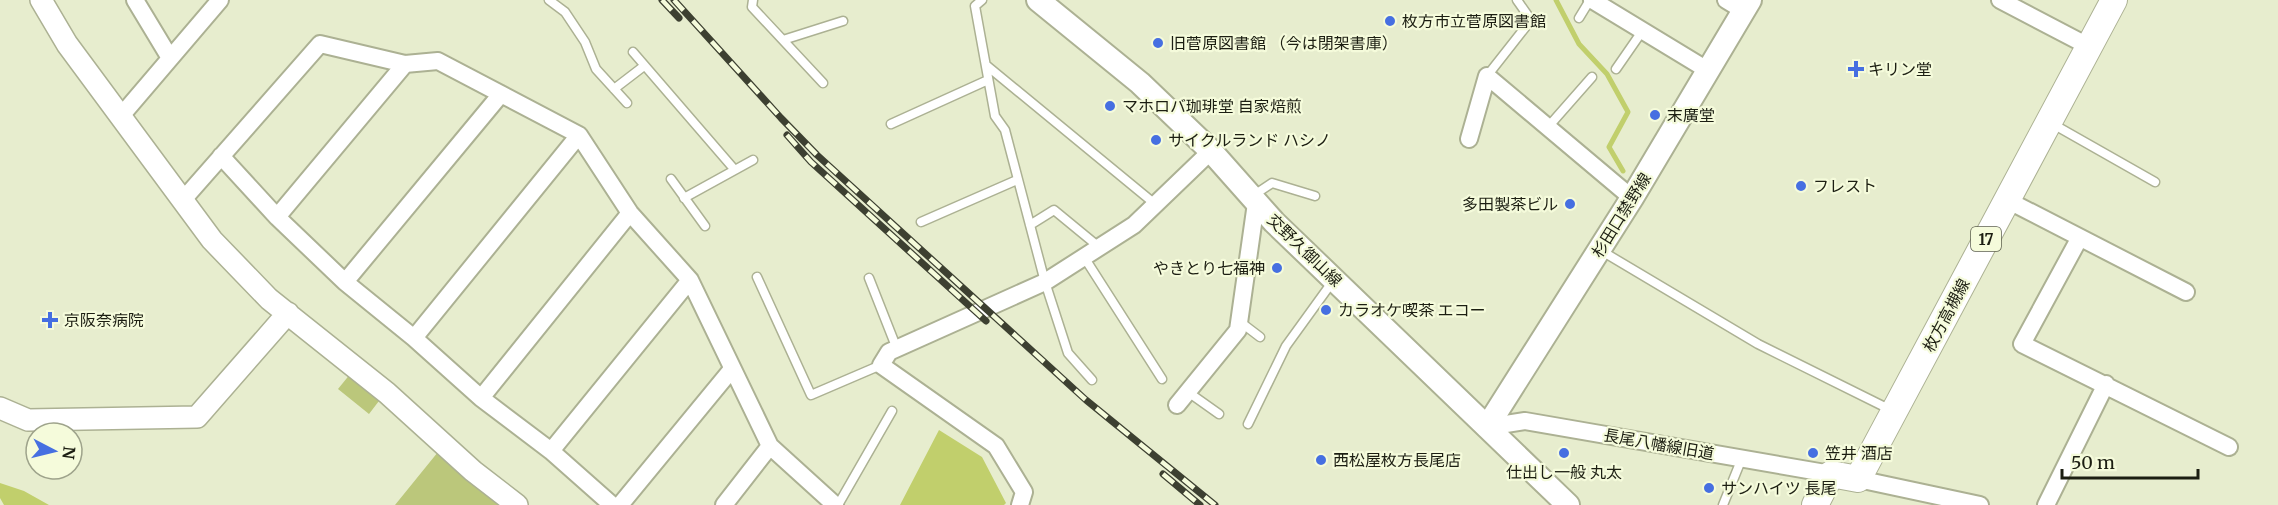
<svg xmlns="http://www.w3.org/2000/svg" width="2278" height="505" font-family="Merriweather,'Noto Sans JP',serif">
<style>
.green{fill:#bbc77b}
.water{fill:#c1cf6c}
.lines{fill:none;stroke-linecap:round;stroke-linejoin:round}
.stream{stroke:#c1cf6c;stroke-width:5}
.service-casing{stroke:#acb193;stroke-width:11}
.minor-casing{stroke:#acb193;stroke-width:20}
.tertiary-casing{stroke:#acb193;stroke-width:24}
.secondary-casing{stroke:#acb193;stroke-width:26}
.primary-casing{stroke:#acb193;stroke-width:28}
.service{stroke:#fff;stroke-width:8}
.minor{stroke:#fff;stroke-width:16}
.tertiary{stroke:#fff;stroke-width:21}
.secondary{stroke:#fff;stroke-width:22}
.primary{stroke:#fff;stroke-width:26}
.rail-casing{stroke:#3d4031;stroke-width:7}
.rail{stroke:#f5fbdb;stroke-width:4.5;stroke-dasharray:14;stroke-linecap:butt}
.poi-dot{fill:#466fe1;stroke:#f5fbdb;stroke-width:2}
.labels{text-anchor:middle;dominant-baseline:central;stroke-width:4.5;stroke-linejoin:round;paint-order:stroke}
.shield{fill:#f5fbdb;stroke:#5d604e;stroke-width:1.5}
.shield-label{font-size:15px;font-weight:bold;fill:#1c1e12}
.poi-label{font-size:16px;fill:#1c1e12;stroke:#f5fbdb;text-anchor:start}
.street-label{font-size:16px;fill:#1c1e12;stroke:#f5fbdb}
</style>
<rect width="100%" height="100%" fill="#e7edce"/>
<path class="green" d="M351,373L382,397L369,414L338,389Z
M438,452L505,505H395Z"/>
<path class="water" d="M939,430L982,457L1006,503L1004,505H900Z
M0,483L24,491L49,505H4L0,498Z"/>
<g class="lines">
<path class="stream" d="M1556,0L1579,44L1607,74L1628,112L1609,147L1623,171"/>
<defs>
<path id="service" d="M549,0L565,12L585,42L596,69L627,103
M753,0L752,7L823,83
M982,0L975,6L995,116L1005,130L1045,282L1068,353L1092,380
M1579,18L1590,0
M783,40L843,21
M633,52L734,169
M986,65L1155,204
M1616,69L1643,30
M1487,76L1531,20L1517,0
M614,89L644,66
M2051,123L2155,182
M891,124L988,80
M1548,127L1592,77
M671,179L705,226
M1254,195L1272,183L1315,196
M684,198L753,160
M921,222L1017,180
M1030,225L1054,210L1099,247
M1600,250L1758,344L1891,410
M1084,257L1162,379
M757,277L811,395L881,365
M869,278L897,349
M1239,321L1260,337
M1188,392L1219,414
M1248,424L1286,346L1333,281
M838,505L892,411
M1723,505L1742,458"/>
<path id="minor" d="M135,0L170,58
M1592,0L1709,71
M1726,0L1744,11
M2000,0L2088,46
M121,116L220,0
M1469,139L1487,76L1632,198
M221,156L277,217L345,282L414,338L481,398L551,451L612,505
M2007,200L2186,292
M182,201L320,44L405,64L438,61L579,135L630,213L690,280L770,446L835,505
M277,217L405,64
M2079,239L2022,344L2229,447
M345,282L501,94
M414,338L579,135
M481,398L630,213
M1177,405L1238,330L1256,203
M1487,427L1525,421L1831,474
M551,451L690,280
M1858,479L1980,505
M620,505L732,369
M724,505L770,446
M1020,505L1024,492L996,446L881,365L889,352L1045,282L1134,225L1211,151
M2046,505L2106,384"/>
<path id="tertiary" d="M41,0L67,44L212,240L269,299L387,393L473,471L517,505
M0,408L28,420L197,417L288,313"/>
<path id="secondary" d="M1038,0L1140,83L1211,151L1274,222L1568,505
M1487,427L1632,198L1750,0"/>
<path id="primary" d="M1815,505L1831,474L1858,479L2114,0"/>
</defs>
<use href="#service" class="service-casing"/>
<use href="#minor" class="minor-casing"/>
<use href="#tertiary" class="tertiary-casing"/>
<use href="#secondary" class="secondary-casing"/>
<use href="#primary" class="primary-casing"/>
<use href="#service" class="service"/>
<use href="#minor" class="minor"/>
<use href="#tertiary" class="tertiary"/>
<use href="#secondary" class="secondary"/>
<use href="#primary" class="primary"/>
<defs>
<path id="rail" d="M662,0L679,18
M674,0L781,118L817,155L1086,400L1215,505
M787,135L811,162L986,321
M1163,474L1200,505"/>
</defs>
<use href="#rail" class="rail-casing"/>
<use href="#rail" class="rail"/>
</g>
<g class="poi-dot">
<circle cx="1390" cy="21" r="6"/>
<circle cx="1158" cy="43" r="6"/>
<path d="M1853 60h6v6h6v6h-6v6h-6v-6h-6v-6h6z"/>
<circle cx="1110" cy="106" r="6"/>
<circle cx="1655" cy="115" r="6"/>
<circle cx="1156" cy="140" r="6"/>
<circle cx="1801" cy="186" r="6"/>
<circle cx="1570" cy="204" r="6"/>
<circle cx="1277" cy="268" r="6"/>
<circle cx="1326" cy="310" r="6"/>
<path d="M47 311h6v6h6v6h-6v6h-6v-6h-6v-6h6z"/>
<circle cx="1564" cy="453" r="6"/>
<circle cx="1813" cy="453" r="6"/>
<circle cx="1321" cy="460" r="6"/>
<circle cx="1709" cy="488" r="6"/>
</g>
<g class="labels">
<rect class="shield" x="1971" y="227" width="30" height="24" rx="4.5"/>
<g class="shield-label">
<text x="1986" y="239">17</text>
</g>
<g class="poi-label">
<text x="1402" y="21">枚方市立菅原図書館</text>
<text x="1170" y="43">旧菅原図書館 （今は閉架書庫）</text>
<text x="1868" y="69">キリン堂</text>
<text x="1122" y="106">マホロバ珈琲堂 自家焙煎</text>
<text x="1667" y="115">末廣堂</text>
<text x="1168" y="140">サイクルランド ハシノ</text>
<text x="1813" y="186">フレスト</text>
<text x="1558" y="204" text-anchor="end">多田製茶ビル</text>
<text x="1265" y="268" text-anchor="end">やきとり七福神</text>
<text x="1338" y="310">カラオケ喫茶 エコー</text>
<text x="64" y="320">京阪奈病院</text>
<text x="1825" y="453">笠井 酒店</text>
<text x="1333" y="460">西松屋枚方長尾店</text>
<text x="1564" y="472" text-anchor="middle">仕出し一般 丸太</text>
<text x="1721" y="488">サンハイツ 長尾</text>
</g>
<g class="street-label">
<text transform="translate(1621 215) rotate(-58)">杉田口禁野線</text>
<text transform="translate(1305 250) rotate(44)">交野久御山線</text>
<text transform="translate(1946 315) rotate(-62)">枚方高槻線</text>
<text transform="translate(1659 444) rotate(10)">長尾八幡線旧道</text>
</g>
</g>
<g transform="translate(54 451) rotate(97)"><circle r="28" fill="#f5fbdb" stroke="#9ea38b" stroke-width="1.5"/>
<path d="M0-4.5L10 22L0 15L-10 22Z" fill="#466fe1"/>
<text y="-9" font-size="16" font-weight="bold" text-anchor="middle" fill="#1c1e12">N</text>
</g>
<path d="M2062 469v9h136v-9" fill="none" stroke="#1c1e12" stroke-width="3"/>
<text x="2071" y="469" font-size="18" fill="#1c1e12" stroke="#f5fbdb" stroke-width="4.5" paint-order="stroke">50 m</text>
</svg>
